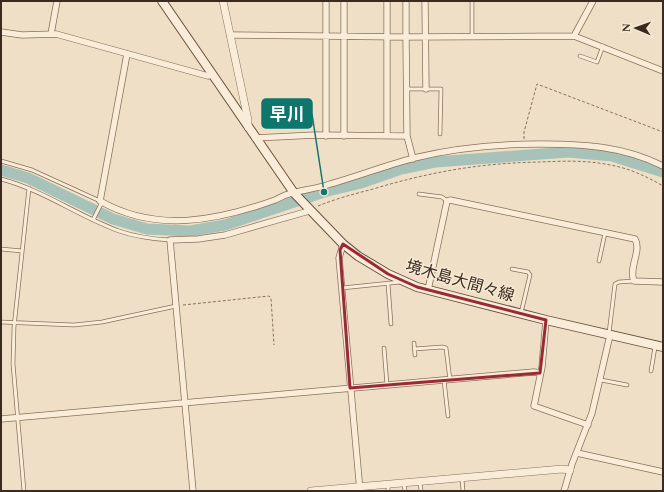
<svg xmlns="http://www.w3.org/2000/svg" width="664" height="492" font-family="Spectral,'Noto Sans JP',serif">
<style>
.lines{fill:none;stroke-linecap:round;stroke-linejoin:round}
.river{stroke:#a7c2b8;stroke-width:11}
.service-casing{stroke:#8a715b;stroke-width:4.5}
.minor-casing{stroke:#8a715b;stroke-width:7}
.tertiary-casing{stroke:#8a715b;stroke-width:8}
.secondary-casing{stroke:#6c523e;stroke-width:10}
.path{stroke:#8a715b;stroke-width:1;stroke-dasharray:3 2;stroke-linecap:butt}
.service{stroke:#f9edd9;stroke-width:3}
.minor{stroke:#f9edd9;stroke-width:5.5}
.tertiary{stroke:#f9edd9;stroke-width:7}
.secondary{stroke:#f9edd9;stroke-width:8}
.marked{fill:none;stroke:#992b34;stroke-width:3;stroke-linejoin:round}
.labels{text-anchor:middle;dominant-baseline:central;stroke-width:3;stroke-linejoin:round;paint-order:stroke}
.street-label{font-size:16px;fill:#3a2a1f;stroke:#f6ead5}
.leader{fill:none;stroke:#0f766e;stroke-width:1.5}
.callout-dot{fill:#0f766e;stroke:#f6ead5;stroke-width:1.5}
.callout{fill:#0f766e;stroke:#0f766e;stroke-width:1.5}
.callout-label{font-size:17px;text-anchor:middle;font-weight:bold;fill:#fff}
</style>
<rect width="100%" height="100%" fill="#efdfc6"/>
<g class="lines">
<path class="river" d="M1,170L28,178L113,219L147,229L190,231L225,225L324,192L361,183L401,169L435,162L568,152L612,156L663,172"/>
<defs>
<path id="service" d="M472,1V37
M580,56L597,62L603,46
M407,89H441L440,134
M1,161L32,170L100,201
M1,179C43,190 78,216 119,231C136,237 153,239 170,240
M419,194L442,197L447,201
M93,220L102,202
M1,249L22,251
M599,261L605,233
M512,269L528,272L530,275L521,313
M388,284L391,324
M342,288L400,282
M1,322L74,325L102,322L176,306
M609,333L615,284L619,282L634,281
M414,343L415,355
M384,348L387,385
M414,349L442,347L446,348L450,380
M651,371L655,347
M444,380L448,416
M601,380L627,385
M462,479L463,491
M420,482L421,491
M404,483L405,491
M388,484V491
M24,491L13,364L14,327L29,188"/>
<path id="minor" d="M326,1V136
M344,1V136
M387,1V136
M406,1V37L574,36L663,71
M425,1L426,89
M1,32L22,35L56,34L208,76L213,75
M51,34L57,1
M230,35L406,37L407,136
M574,36L593,1
M127,54L100,201C156,233 217,221 275,200C280,198 284,195 289,194C301,190 315,189 327,185C356,177 384,166 414,158C455,148 497,144 540,144C583,144 623,146 663,166
M255,138L315,135L407,136L413,159
M343,244L339,258L360,491
M428,290L447,201L450,200L635,239C642,251 628,268 634,281L663,282
M546,320L542,367L534,406L588,425
M1,419L534,372L540,373
M577,453L663,472
M193,491L170,240L198,239L225,235L309,211
M564,491L572,464L592,413L610,335"/>
<path id="tertiary" d="M223,1L248,120V127
M311,491L562,469L570,470"/>
<path id="secondary" d="M162,1L294,193L343,244L358,256L388,274L417,287L546,320L663,347"/>
</defs>
<use href="#service" class="service-casing"/>
<use href="#minor" class="minor-casing"/>
<use href="#tertiary" class="tertiary-casing"/>
<use href="#secondary" class="secondary-casing"/>
<path class="path" d="M524,139V132L537,84L663,132
M318,206C335,199 354,194 373,189C430,172 480,163 540,162C563,161 587,160 610,165C628,168 646,176 663,186
M183,305L269,296L271,298L274,345"/>
<use href="#service" class="service"/>
<use href="#minor" class="minor"/>
<use href="#tertiary" class="tertiary"/>
<use href="#secondary" class="secondary"/>
</g>
<path class="marked" d="M343,244L388,274L417,287L546,320L540,373L350,388L340,250Z"/>
<g class="labels">
<g class="street-label">
<text transform="translate(460 281) rotate(16)">境木島大間々線</text>
</g>
</g>
<path class="leader" d="M324 192L312 114"/>
<circle class="callout-dot" cx="324" cy="192" r="4"/>
<rect class="callout" x="262" y="99" width="50" height="29" rx="4"/>
<g class="callout-label">
<text x="287" y="120">早川</text>
</g>
<rect width="664" height="492" fill="none" stroke="#3a2a1f" stroke-width="4"/>
<g transform="translate(636 28) rotate(272)" stroke="#f6ead5" stroke-width="3" paint-order="stroke">
<path d="M0-3L7 15L0 10L-7 15Z" fill="#3a2a1f"/>
<text y="-6" font-size="11" font-weight="bold" text-anchor="middle" fill="#3a2a1f">N</text>
</g>
</svg>
